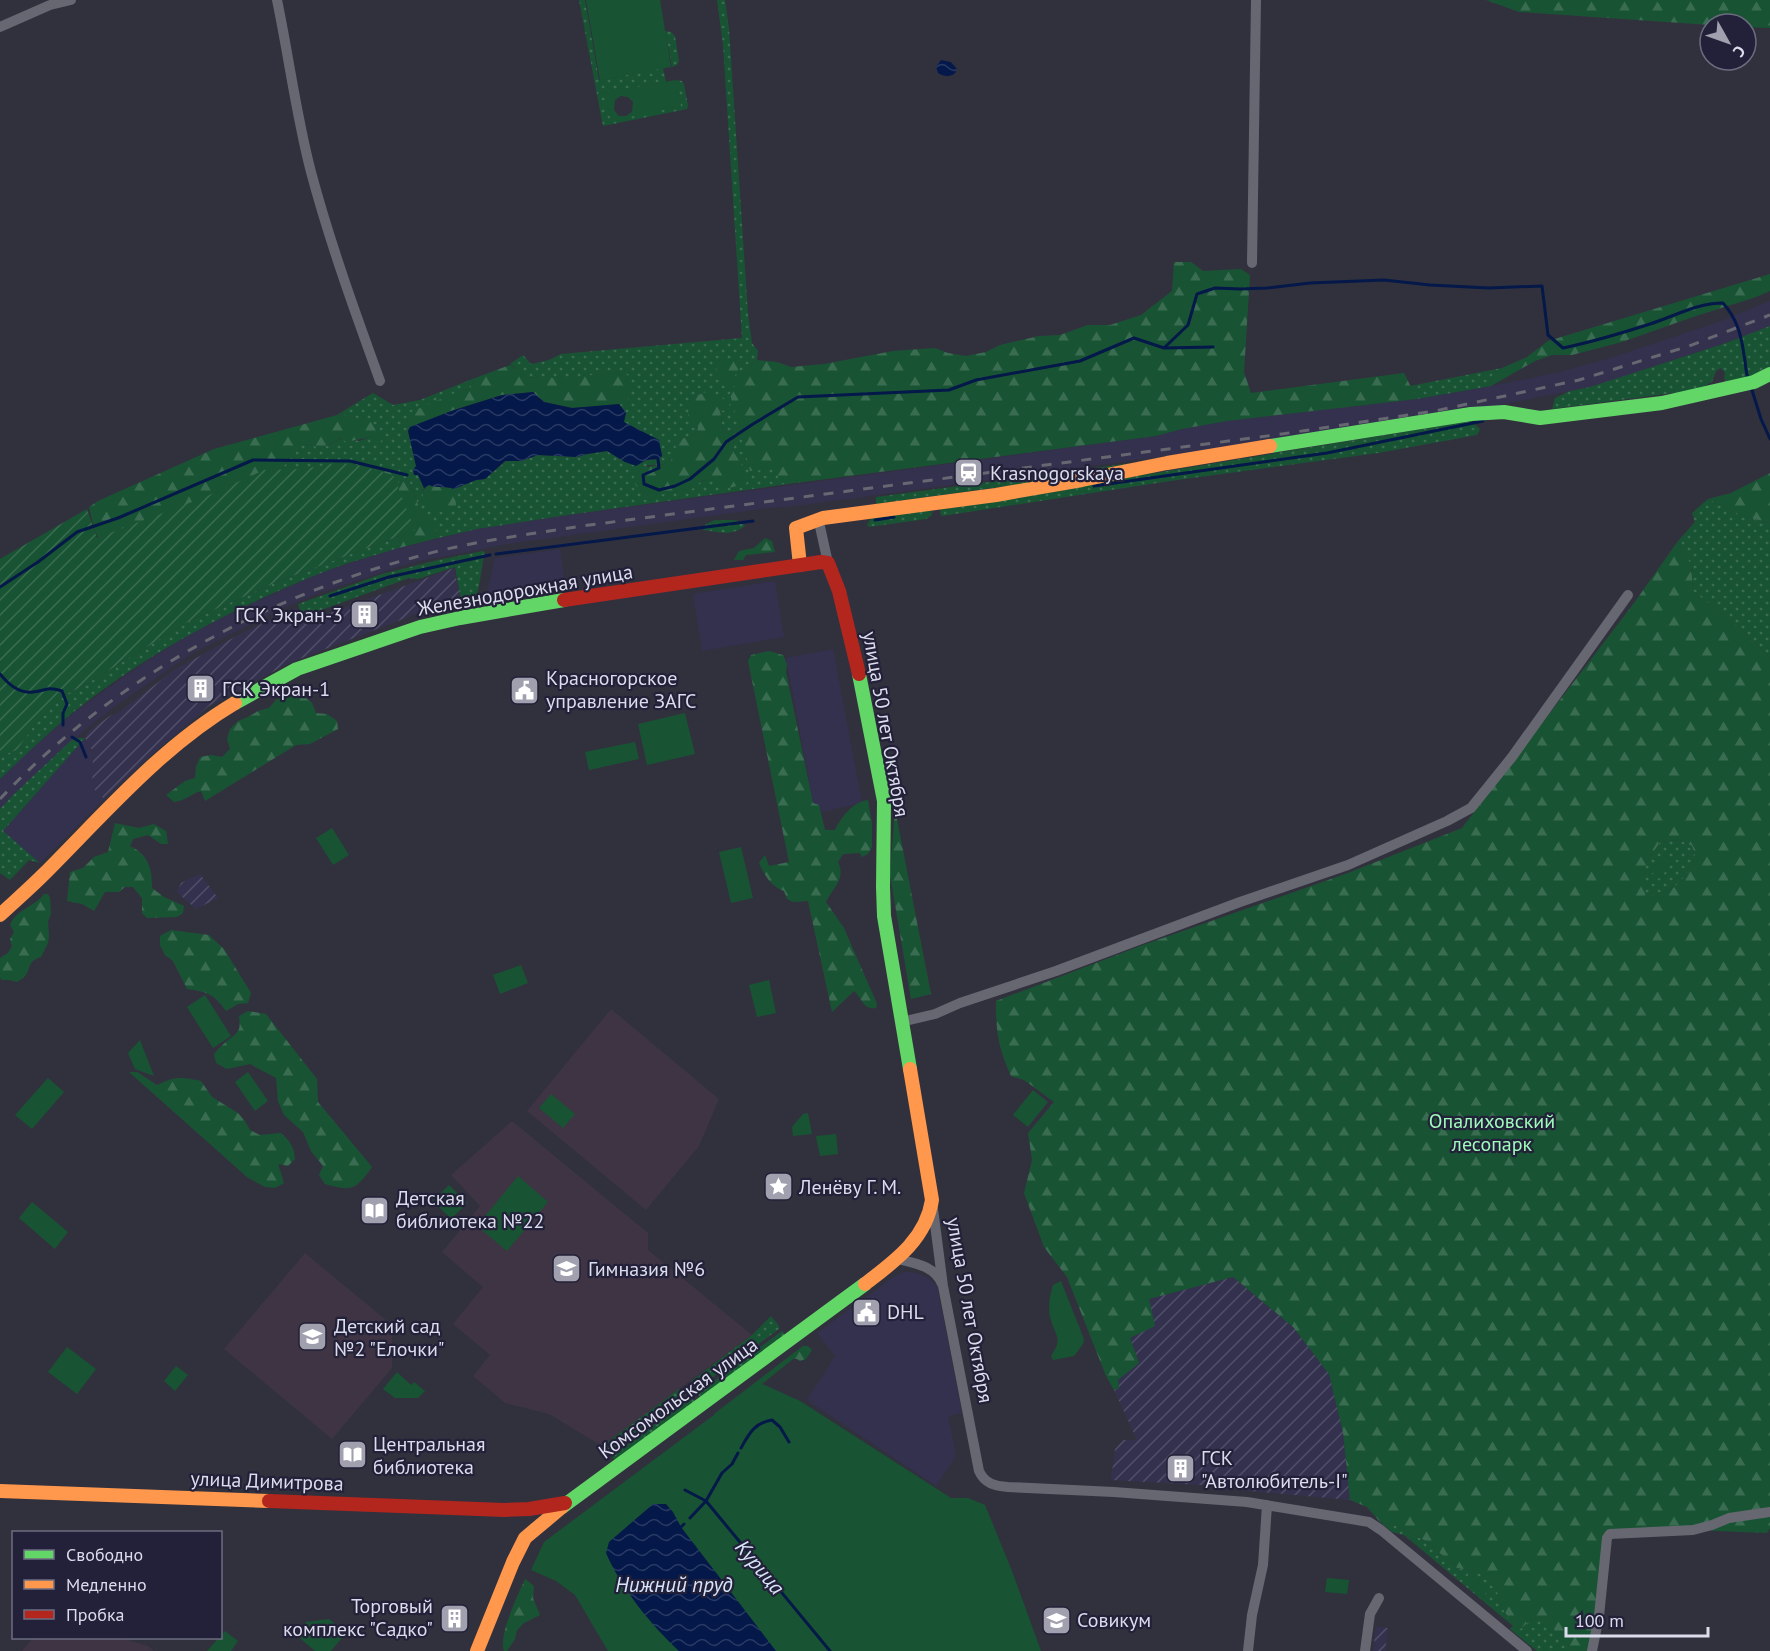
<svg xmlns="http://www.w3.org/2000/svg" width="1770" height="1651" font-family="'PT Sans',sans-serif">
<style>
.built{fill:#33314e}
.industrial{fill:url(#industrial-furrows)}
.education{fill:#3e3444}
.grass{fill:url(#grass-dots);fill-rule:evenodd}
.forest{fill:url(#forest-firs);fill-rule:evenodd}
.park{fill:#185433;fill-rule:evenodd}
.garden{fill:url(#garden-furrows)}
.water{fill:url(#water-waves)}
.lines{fill:none;stroke-linecap:round;stroke-linejoin:round}
.stream{stroke:#041849;stroke-width:3}
.street{stroke:#676772;stroke-width:10}
.fast{stroke:#63d668;stroke-width:14}
.slow{stroke:#ff974d;stroke-width:14}
.jam{stroke:#b3261e;stroke-width:14}
.rail{stroke:#676771;stroke-width:3;stroke-dasharray:10 10;stroke-linecap:butt}
.labels{text-anchor:middle;dominant-baseline:central;stroke-width:4.5;stroke-linejoin:round;paint-order:stroke}
.poi-label{font-size:20px;fill:#dbdcec;stroke:#222139;text-anchor:start}
.street-label{font-size:20px;fill:#dbdcec;stroke:#222139}
.park-label{font-size:20px;fill:#9efcba;stroke:#222139}
.water-label{font-size:21px;font-style:italic;fill:#d7e4f9;stroke:#222139}
</style>
<defs>
<pattern id="industrial-furrows" width="10" height="10" patternUnits="userSpaceOnUse" patternTransform="scale(1.5)"><rect width="10" height="10" fill="#33314e"/><path d="M-1 1l2-2M0 10L10 0M9 11l2-2" fill="none" stroke="#504e68"/></pattern>
<pattern id="grass-dots" width="8" height="8" patternUnits="userSpaceOnUse" patternTransform="scale(1.5)"><rect width="8" height="8" fill="#185433"/><path d="M2 2h.1M6 6h.1" fill="none" stroke="#396c51" stroke-width="1.8" stroke-linecap="round"/></pattern>
<pattern id="forest-firs" width="22" height="20" patternUnits="userSpaceOnUse" patternTransform="scale(1.5)"><rect width="22" height="20" fill="#185433"/><path d="M5 1l3.5 6h-7zM16 11l3.5 6h-7z" fill="#396c51"/></pattern>
<pattern id="garden-furrows" width="10" height="10" patternUnits="userSpaceOnUse" patternTransform="scale(1.5)"><rect width="10" height="10" fill="#185433"/><path d="M-1 1l2-2M0 10L10 0M9 11l2-2" fill="none" stroke="#396c51"/></pattern>
<pattern id="water-waves" width="16" height="10" patternUnits="userSpaceOnUse" patternTransform="scale(1.5)"><rect width="16" height="10" fill="#041849"/><path d="M0 5q4-4 8 0t8 0" fill="none" stroke="#283963"/></pattern>
</defs>
<rect width="100%" height="100%" fill="#31313e"/>
<path class="built" d="M1770,301V326L1714,347L1590,387L1570,391L1463,412L1158,457L795,506L768,508L508,544L414,562L319,593L283,608L191,654L118,704L86,729L14,794L0,809V779L32,748L73,713L142,664L197,630L253,603L322,572L395,549L477,529L561,516L1156,436L1182,429L1227,421L1417,399L1491,386L1556,373L1617,356L1716,323Z
M560,549L566,589L491,601H485L495,558Z
M775,581L784,637L702,651L693,594Z
M833,649L862,803L815,813L786,658Z
M85,738L93,752L92,787L104,799L40,863L3,831Z
M904,1272H911L920,1274L930,1279L937,1286L962,1413L948,1416L956,1456L936,1486L807,1400L835,1356L817,1333L895,1276Z"/>
<path class="industrial" d="M454,568L460,597L289,663L209,706L152,754L104,799L92,787L93,752L85,738L89,731L111,715L117,714L174,670L244,632L296,608L302,623Z
M200,874L218,898L196,909L177,892L181,883Z
M1233,1277L1293,1327L1330,1374L1343,1432L1350,1500L1239,1490V1487L1111,1480L1115,1449L1123,1440H1137L1114,1390L1119,1388L1118,1380L1130,1338L1149,1299Z
M1376,1627L1388,1628L1385,1651H1373Z"/>
<path class="education" d="M611,1009L719,1099L699,1146L646,1210L527,1111Z
M512,1121L648,1233V1250L752,1335L602,1446L549,1414L505,1403L473,1376L490,1355L453,1324L483,1287L442,1252L480,1206L451,1175Z
M305,1253L392,1325V1368L332,1439L224,1349Z
M33,1638H121L148,1646L154,1651H22Z"/>
<path class="grass" d="M579,0H585L599,80L663,68L666,82L605,93L611,120L680,106L675,80L682,81L684,84L688,106L687,109L603,126Z
M717,0H725L729,29L748,314L752,343L758,351L757,360L740,377L778,468L780,482L788,484L561,516L477,529L434,539L437,533C433,525 427,521 422,514C416,503 415,490 407,478L398,483L383,476H275L303,444L314,445L319,450L342,438L359,441L370,437L364,419L337,415L373,393L393,405L420,400L475,378L470,389L457,392L407,420L410,427L408,431L418,475L424,488L422,492L428,505L453,496L454,489L476,480L485,479L506,461H521L538,455L577,457L587,454L607,451L625,462L658,459L662,456L658,440L623,422L626,413L619,404H626L619,371L574,378L554,379L525,377L519,370L510,364L523,355L531,364L549,360L561,354L742,338L723,45ZM729,401L720,411L723,430L733,432L734,453L709,479L649,497L643,490L647,465C665,465 676,465 676,444L681,439L697,434L698,426Z
M665,31L671,32L675,36L679,61L677,65L672,67Z
M1770,326V371L1727,383L1724,378L1725,373L1721,368L1716,371L1712,382L1706,385L1703,389L1552,409L1555,398L1570,391L1590,387L1723,344Z
M1502,368L1492,376L1491,386L1417,399L1410,386Z
M1471,421L1480,429L1477,435L1378,453L1170,481L942,516L940,513L941,508Z
M1132,463L1087,473L1084,470L1049,475L1029,483L876,504V497Z
M1708,499L1743,516L1770,523V658L1743,631L1693,591L1691,565L1678,541L1695,522L1692,513Z
M931,510L932,515L926,519L869,527L867,525L873,515Z
M715,520C726,521 738,517 745,526C729,537 721,532 703,530L706,524Z
M407,533L399,540L395,549C370,557 345,563 321,573C233,608 145,654 71,714C46,735 23,757 0,779V756L17,750L37,721L64,695L83,686L191,620L279,581Z
M483,551L485,552C482,563 481,575 479,586C478,593 475,597 476,604L470,607L462,606L455,567L418,579L409,578L302,617L298,604L382,574L438,560Z
M74,738H85L3,831L40,863L29,860L10,880L0,873V809L14,794Z
M1680,840L1692,846L1695,855L1689,872L1675,887L1644,900L1646,863L1660,842Z
M771,1316L779,1326V1329L698,1388H694L690,1382L752,1335Z
M782,1331L786,1336L700,1398L698,1393Z
M679,1389L683,1393L684,1397L610,1451L605,1453L600,1451L602,1446Z
M690,1398L695,1401L616,1460L612,1458L615,1454Z
M1380,1522L1396,1526L1426,1541L1457,1568L1476,1571L1495,1583C1501,1606 1502,1613 1520,1629L1535,1617L1552,1626L1572,1651H1537L1510,1629L1513,1626L1404,1535L1392,1532Z"/>
<path class="forest" d="M1486,0H1770V28L1746,27V24L1710,25L1519,12Z
M1174,262H1191L1203,271L1241,269L1250,275L1244,372L1251,393L1404,373L1417,399L1227,421L1182,429L1156,436L788,484L779,482L777,469L750,471L730,394L740,377L757,360L777,362L791,367L824,364L893,351L935,348L948,353L966,356L986,352L1000,345L1039,336L1060,335L1088,325H1110L1141,315L1172,291Z
M1770,274V291L1756,297L1693,317L1622,342L1572,355H1552L1535,361L1491,386L1492,376L1502,368L1527,357L1548,341Z
M723,357L728,360H742L731,385L727,386L720,381L719,374L713,363L716,359Z
M510,365L519,370L525,377C552,379 577,378 604,373C611,372 619,369 626,374C636,381 630,395 626,404L573,408L544,402L533,392L502,395L454,410L410,427L407,420L411,412L457,392L470,389L475,378Z
M706,392L729,401L730,410L720,411L723,430L733,432L734,453L740,459L747,483L722,490L709,479L701,481L695,488L649,497L643,490L636,486L634,478L637,470C655,462 676,471 676,444L681,439L697,434L698,426L690,424L688,416L690,398Z
M337,415L364,419L378,426L383,435L381,442L370,437L346,442L341,438L319,450L314,445L303,444L275,476L102,544L95,532L89,507L98,501L214,449Z
M385,470L395,471L398,483L407,478C415,490 416,503 422,514C427,521 434,525 437,533L434,539L395,549L399,540L407,533L383,476Z
M1770,473V523L1743,516L1708,499L1731,493Z
M428,485C437,488 446,486 454,489C453,495 458,503 455,509C450,518 434,510 428,505C425,503 423,496 422,492Z
M765,538L772,541L775,552L746,555L743,560H734L739,551L754,548Z
M1678,541L1691,565L1693,591L1743,631L1770,658V1528L1767,1533L1693,1530L1610,1534L1592,1651H1572L1552,1627L1535,1617L1520,1629C1502,1613 1501,1606 1495,1583L1476,1571L1457,1568L1426,1541L1396,1526L1380,1522L1367,1507L1350,1500L1343,1432L1329,1374L1293,1327L1233,1277L1149,1299L1155,1326L1130,1338L1139,1363L1118,1380L1119,1388L1114,1390L1106,1376L1067,1277L1044,1247L1024,1193L1032,1160L1028,1133L1054,1102L1024,1080L1011,1076C998,1046 996,1033 996,1001L1143,945L1348,873L1462,828L1634,603ZM1680,840L1692,846L1695,855L1689,872L1675,887L1645,899L1646,863L1660,842Z
M769,651L783,655L787,664L786,672L813,803L819,805L825,830H835C842,817 852,802 868,800L872,823V847L868,854L862,857L860,853L843,854L838,862C846,880 833,887 826,902L844,928L877,1004L876,1008C863,1010 862,998 854,991L832,1012L808,901L793,902L787,899L784,891C772,887 764,875 759,863L765,855L769,866L789,862L748,661L751,655Z
M296,690L312,703L316,713L327,714L337,721L338,729L310,744L296,745L205,801L201,791C191,794 185,801 174,802L166,795L185,781L195,778L196,767L200,757L211,755L222,757L230,749L227,739L230,729L238,721L248,717L258,711L269,708L276,700Z
M895,809L931,994L911,999L890,875Z
M115,823L139,828L154,824L166,831L168,844H161L148,835L133,839L130,846C149,855 152,869 152,888L164,897L184,906L183,913L177,917L147,918L142,913V898L133,887H125L119,892H105L94,911L82,904L67,901L70,872L83,868L94,857L108,852Z
M44,894H48L50,898L51,914L48,921L49,936L48,943L41,957C23,962 35,973 17,982L9,980H2L0,978V958L8,953L12,946L10,939L14,932L10,925C16,909 35,907 44,894Z
M171,930L209,935L224,949L251,993L248,1003L238,1004L226,1011C214,994 208,992 187,989L173,961L165,955L160,945V936Z
M248,1011L266,1014L317,1079L318,1102L372,1167C355,1191 352,1191 325,1184L319,1175L323,1166L311,1151L303,1132L284,1115L278,1101L276,1078L250,1064L227,1069L216,1063L214,1054C218,1049 223,1044 228,1040C239,1032 241,1030 239,1016Z
M129,1072H137L157,1085C177,1076 180,1077 201,1081L212,1097L238,1113L245,1121L250,1130L260,1135L281,1133C290,1141 294,1147 295,1159L288,1166L278,1164L284,1183L275,1188L265,1187L247,1177Z
M803,1346H808L812,1350L806,1359L800,1361L797,1359H793L720,1418L714,1414Z
M525,1579L534,1586L533,1598L540,1615L524,1623L517,1630L515,1639L507,1651H504C498,1636 518,1595 525,1579Z"/>
<path class="park" d="M586,0H660L671,67L600,80Z
M675,80L681,106L611,121L604,93ZM621,96L628,97L633,102L632,112L626,116H619L614,110L615,100Z
M685,713L695,754L647,765L638,724Z
M635,742L639,759L589,770L585,752Z
M332,828L349,855L333,865L316,838Z
M741,847L753,898L731,903L719,852Z
M1663,854L1673,861L1660,879L1650,871Z
M521,965L528,983L500,994L493,975Z
M769,980L776,1013L757,1017L749,985Z
M205,995L231,1036L213,1048L187,1007Z
M140,1040L154,1076L135,1069L128,1053Z
M248,1072L268,1101L255,1111L235,1082Z
M48,1078L64,1092L32,1129L15,1115Z
M1033,1090L1048,1102L1028,1127L1013,1115Z
M551,1094L575,1114L563,1128L539,1108Z
M808,1113L812,1134L793,1136L792,1127L803,1114Z
M836,1134L838,1154L820,1156L816,1136Z
M518,1176L548,1202L507,1251L477,1226Z
M449,1185L467,1203L451,1219L433,1201Z
M32,1202L68,1232L55,1249L19,1218Z
M1061,1281L1084,1339L1083,1344L1074,1356L1053,1360L1051,1356C1063,1338 1056,1338 1051,1320C1047,1309 1050,1295 1053,1285Z
M67,1347L96,1369L77,1394L48,1372Z
M176,1366L188,1375L175,1391L164,1381Z
M397,1372L411,1385L414,1382L425,1391L418,1398H395L383,1389Z
M758,1382L800,1401L951,1498H968L985,1505L1012,1571L1041,1651H608L575,1595L556,1581L531,1570L544,1542Z
M1471,1572L1490,1588L1482,1598L1463,1581Z
M1327,1578L1349,1580L1347,1594L1325,1592Z
M329,1619L346,1633L331,1651H315L296,1635L306,1622Z
M225,1631L238,1641L231,1651H207Z"/>
<path class="garden" d="M335,463L353,464L393,475L415,530L279,581L191,620L83,686L64,695L37,721L17,750L0,756V559L87,509L97,538L205,497L264,470L304,469Z"/>
<path class="water" d="M941,60L951,62L957,69C955,78 944,77 938,73L936,67Z
M533,392L544,402L572,408L619,404L626,413L624,422L659,440L662,456L658,459L646,460L636,466L625,462L607,451L587,454L577,457L538,455L521,461H505L485,479L476,480L454,489C446,486 437,488 429,485L424,488L418,475H414L413,470L416,466L408,431L410,427L454,410L502,395Z
M653,1504H666L673,1512L681,1527L776,1651H679C651,1625 621,1588 606,1553L609,1542Z"/>
<g class="lines">
<path class="stream" d="M1165,347L1188,325L1197,294L1215,288L1240,289L1267,288L1310,283L1384,280L1430,285L1489,288L1542,286L1548,335L1563,348C1592,342 1622,333 1650,324C1675,316 1697,303 1723,303C1737,319 1741,334 1744,355C1746,363 1745,370 1748,378
M1751,387L1761,419L1770,439
M656,457L658,459L659,468L643,475L644,484L659,490L675,486L690,479L714,459L726,442L753,424L798,397L949,390L976,380L1080,361L1134,338L1164,348L1213,347
M1094,486L1327,453L1483,421
M875,520L894,517
M496,554L753,521
M0,587L38,562L77,532L118,518L253,460L350,461L407,475
M330,596L389,577L490,555
M0,674C8,684 19,694 33,692C47,691 45,686 62,691L67,704L63,713V725
M72,737L80,742L86,757
M741,1448C749,1434 754,1423 772,1420L780,1427L789,1442
M685,1490L706,1501L830,1651
M690,1518L706,1501L722,1473L732,1464L738,1453
M681,1527L684,1524"/>
<path class="street" d="M277,0C289,57 296,115 311,172C330,243 355,312 380,381
M0,27L50,5L71,0
M1252,263L1256,0
M819,522L828,563
M901,1022L935,1014L960,1003L1056,971L1240,902L1348,865L1447,821L1471,808L1512,757L1628,595
M933,1209L943,1286L979,1471C985,1484 995,1486 1008,1487L1114,1492L1247,1502L1369,1522L1381,1530L1527,1651
M898,1259C915,1263 935,1266 942,1284
M1248,1651L1252,1615L1263,1565L1267,1505
M1365,1651L1370,1614L1379,1598
M1592,1651L1599,1616L1607,1538L1610,1534L1693,1530L1712,1525L1729,1518L1770,1512"/>
<path class="fast" d="M1270,446L1471,414L1504,412L1540,418L1662,403L1754,382L1770,374
M859,674L884,801L883,887L884,916L910,1069
M235,703L297,669L420,627L460,618L564,600
M562,1507L865,1284"/>
<path class="slow" d="M800,565L796,528L823,518L996,495L1082,480L1167,463L1270,446
M0,915C15,901 30,888 44,874C104,814 161,747 235,703
M865,1284C895,1261 926,1239 932,1200L910,1069
M0,1491L269,1501
M477,1651L513,1562L525,1538L562,1507"/>
<path class="jam" d="M564,600L821,562L828,563L839,591L859,674
M269,1501L504,1510L529,1509L565,1503"/>
<path class="rail" d="M0,799C110,682 257,600 412,558C467,542 525,535 582,526L1282,434L1435,411L1579,380L1689,346L1770,315"/>
</g>
<defs>
<symbol id="station-square" viewBox="-11 -11 22 22"><rect x="-9" y="-9" width="18" height="18" rx="4" fill="#a0a0af" stroke="#222139"/><path d="M-3-6H3Q5-6 5-4V2Q5 4 3 4L4.5 6H3L1.5 4h-3L-3 6H-4.5L-3 4Q-5 4-5 2V-4Q-5-6-3-6ZM-3.5-4v3h7v-3ZM-3.5 1v1.5H-2V1ZM2 1v1.5H3.5V1Z" fill="#fff"/></symbol>
<symbol id="building-square" viewBox="-11 -11 22 22"><rect x="-9" y="-9" width="18" height="18" rx="4" fill="#a0a0af" stroke="#222139"/><path d="M-4-6H4V6H1V3H-1V6H-4ZM-2.5-4.3h1.7v1.8h-1.7ZM.8-4.3h1.7v1.8H.8ZM-2.5-1h1.7V.8h-1.7ZM.8-1h1.7V.8H.8Z" fill="#fff"/></symbol>
<symbol id="civic-square" viewBox="-11 -11 22 22"><rect x="-9" y="-9" width="18" height="18" rx="4" fill="#a0a0af" stroke="#222139"/><path d="M-.6-6.5H3V-4.5H.6V-3L4-1V1h2V6H-6V1h2V-1L-.6-3ZM-1.2 2.5V6h2.4V2.5Z" fill="#fff"/></symbol>
<symbol id="sight-square" viewBox="-11 -11 22 22"><rect x="-9" y="-9" width="18" height="18" rx="4" fill="#a0a0af" stroke="#222139"/><path d="M0-6L1.8-2.2L6-1.7L2.9 1.2L3.7 5.4L0 3.3L-3.7 5.4L-2.9 1.2L-6-1.7L-1.8-2.2Z" fill="#fff"/></symbol>
<symbol id="library-square" viewBox="-11 -11 22 22"><rect x="-9" y="-9" width="18" height="18" rx="4" fill="#a0a0af" stroke="#222139"/><path d="M-6-4Q-3-5.5-.7-3.5V5Q-3 3-6 4ZM6-4Q3-5.5 .7-3.5V5Q3 3 6 4Z" fill="#fff"/></symbol>
<symbol id="school-square" viewBox="-11 -11 22 22"><rect x="-9" y="-9" width="18" height="18" rx="4" fill="#a0a0af" stroke="#222139"/><path d="M0-5L7-2L0 1L-7-2ZM-4 1L0 2.5L4 1V4Q0 6-4 4Z" fill="#fff"/></symbol>
</defs>
<g fill-rule="evenodd">
<use href="#station-square" x="952" y="456" width="33" height="33"/>
<use href="#building-square" x="348" y="598" width="33" height="33"/>
<use href="#building-square" x="184" y="672" width="33" height="33"/>
<use href="#civic-square" x="508" y="674" width="33" height="33"/>
<use href="#sight-square" x="762" y="1170" width="33" height="33"/>
<use href="#library-square" x="358" y="1194" width="33" height="33"/>
<use href="#school-square" x="550" y="1252" width="33" height="33"/>
<use href="#civic-square" x="850" y="1296" width="33" height="33"/>
<use href="#school-square" x="296" y="1320" width="33" height="33"/>
<use href="#library-square" x="336" y="1438" width="33" height="33"/>
<use href="#building-square" x="1164" y="1452" width="33" height="33"/>
<use href="#building-square" x="438" y="1602" width="33" height="33"/>
<use href="#school-square" x="1040" y="1604" width="33" height="33"/>
</g>
<g class="labels">
<g class="poi-label">
<text x="990" y="473">Krasnogorskaya</text>
<text x="343" y="615" text-anchor="end">ГСК Экран-3</text>
<text x="546" y="678">Красногорское<tspan x="546" dy="23">управление ЗАГС</tspan></text>
<text x="222" y="689">ГСК Экран-1</text>
<text x="799" y="1187">Ленёву Г. М.</text>
<text x="396" y="1198">Детская<tspan x="396" dy="23">библиотека №22</tspan></text>
<text x="588" y="1269">Гимназия №6</text>
<text x="887" y="1312">DHL</text>
<text x="334" y="1326">Детский сад<tspan x="334" dy="23">№2 "Елочки"</tspan></text>
<text x="373" y="1444">Центральная<tspan x="373" dy="23">библиотека</tspan></text>
<text x="1201" y="1458">ГСК<tspan x="1201" dy="23">"Автолюбитель-I"</tspan></text>
<text x="433" y="1606" text-anchor="end">Торговый<tspan x="433" dy="23">комплекс "Садко"</tspan></text>
<text x="1077" y="1620">Совикум</text>
</g>
<g class="street-label">
<text transform="translate(525 590) rotate(-10)">Железнодорожная улица</text>
<text transform="translate(886 724) rotate(80)">улица 50 лет Октября</text>
<text transform="translate(970 1310) rotate(80)">улица 50 лет Октября</text>
<text transform="translate(678 1398) rotate(-36)">Комсомольская улица</text>
<text transform="translate(267 1481) rotate(2)">улица Димитрова</text>
</g>
<g class="park-label">
<text x="1492" y="1121">Опалиховский<tspan x="1492" dy="23">лесопарк</tspan></text>
</g>
<g class="water-label">
<text transform="translate(760 1567) rotate(50)">Курица</text>
<text x="674" y="1584">Нижний пруд</text>
</g>
</g>
<rect x="12" y="1531" width="210" height="108" fill="#222139" stroke="#6c6c81" stroke-width="1.5"/>
<rect x="24" y="1550" width="30" height="9" fill="#63d668" stroke="#6c6c81" stroke-width="1.5"/>
<text x="66" y="1561" font-size="18" fill="#dbdcec">Свободно</text>
<rect x="24" y="1580" width="30" height="9" fill="#ff974d" stroke="#6c6c81" stroke-width="1.5"/>
<text x="66" y="1591" font-size="18" fill="#dbdcec">Медленно</text>
<rect x="24" y="1610" width="30" height="9" fill="#b3261e" stroke="#6c6c81" stroke-width="1.5"/>
<text x="66" y="1621" font-size="18" fill="#dbdcec">Пробка</text>
<g transform="translate(1728 42) rotate(130)"><circle r="28" fill="#222139" stroke="#6c6c81" stroke-width="1.5"/>
<path d="M0-4.5L10 22L0 15L-10 22Z" fill="#a0a0af"/>
<text y="-9" font-size="16" font-weight="bold" text-anchor="middle" fill="#dbdcec">С</text>
</g>
<path d="M1566 1627v9h142v-9" fill="none" stroke="#dbdcec" stroke-width="3"/>
<text x="1575" y="1627" font-size="18" fill="#dbdcec" stroke="#222139" stroke-width="4.5" paint-order="stroke">100 m</text>
</svg>
